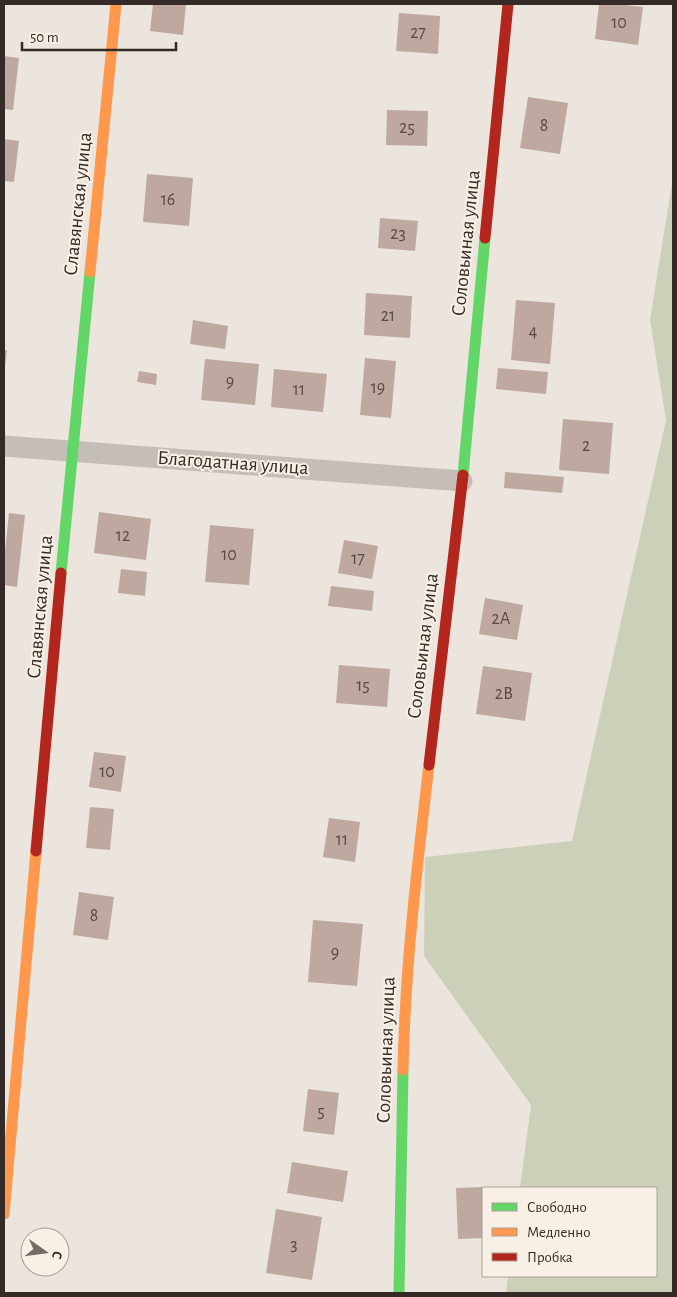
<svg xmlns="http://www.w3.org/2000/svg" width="677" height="1297" font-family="'Alegreya Sans',sans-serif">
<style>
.green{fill:#ccd0b9}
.building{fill:#bea8a0}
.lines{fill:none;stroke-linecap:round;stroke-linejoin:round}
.street{stroke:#c4bdb8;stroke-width:21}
.fast{stroke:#63d668;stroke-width:11}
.slow{stroke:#ff974d;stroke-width:11}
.jam{stroke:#b3261e;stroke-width:11}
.labels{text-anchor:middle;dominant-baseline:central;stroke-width:4;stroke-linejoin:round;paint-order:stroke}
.number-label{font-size:18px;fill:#564a45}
.street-label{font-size:20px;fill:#342a27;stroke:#f8efe5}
</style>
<rect width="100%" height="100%" fill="#ebe5de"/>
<path class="green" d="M673,177V1293H506L508,1276H656V1188H520L531,1105L424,956L425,857L572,841L666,420L650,320Z"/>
<path class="building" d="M153,4H186L183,35L150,31Z
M599,4H616L643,7L638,45L595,39Z
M399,13L440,16L438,54L396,51Z
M4,56L19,58L13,110L4,109Z
M528,97L568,103L560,154L520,148Z
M387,110L428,111L427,146L386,145Z
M4,139L19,141L14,182L4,181Z
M147,174L193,178L189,226L143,222Z
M380,218L418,221L415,251L378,248Z
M366,293L412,296L410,338L364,335Z
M516,300L555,303L550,364L511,360Z
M193,320L228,326L225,349L190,344Z
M4,350H7L5,366H4Z
M365,358L396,361L391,418L360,415Z
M205,359L259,364L255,405L201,400Z
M498,368L548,372L546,394L496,389Z
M274,369L327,374L323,412L271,407Z
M139,371L157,374L156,385L137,382Z
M563,419L613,423L609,474L559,470Z
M505,472L564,477L562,493L504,488Z
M99,512L151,519L146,560L94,553Z
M9,513L25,515L17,587L4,585V561Z
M210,525L254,529L249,585L205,582Z
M344,540L378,546L372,579L338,573Z
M121,569L147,572L145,596L118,593Z
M331,586L374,591L372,611L328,606Z
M485,598L523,605L517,640L479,634Z
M339,665L390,669L387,707L336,703Z
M483,666L532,673L525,721L476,714Z
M94,752L126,756L121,792L89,787Z
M90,807L114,809L110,850L86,848Z
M329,818L360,822L355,862L323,857Z
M79,892L114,897L108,940L73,935Z
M313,920L363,924L357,986L308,982Z
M308,1089L339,1093L334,1135L303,1131Z
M292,1162L348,1171L343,1202L287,1193Z
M483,1187V1238L458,1239L456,1188Z
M276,1209L322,1217L312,1280L266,1273Z"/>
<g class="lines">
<path class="street" d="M4,446L462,481"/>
<path class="fast" d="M463,475L485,238
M61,573L90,272
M399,1293L403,1070"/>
<path class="slow" d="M90,272L116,4
M403,1070C405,968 417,867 429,765
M4,1214L36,851"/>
<path class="jam" d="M485,238L508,4
M429,765L463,475
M36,851L61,573"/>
</g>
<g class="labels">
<g class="number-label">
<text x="619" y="23">10</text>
<text x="418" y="33">27</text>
<text x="544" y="126">8</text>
<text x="407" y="128">25</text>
<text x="168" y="200">16</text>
<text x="398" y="234">23</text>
<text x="388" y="316">21</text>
<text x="533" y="332">4</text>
<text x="230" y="382">9</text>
<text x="378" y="388">19</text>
<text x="299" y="390">11</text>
<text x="586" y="446">2</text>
<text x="123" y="536">12</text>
<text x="229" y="555">10</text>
<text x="358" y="559">17</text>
<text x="501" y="619">2А</text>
<text x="363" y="686">15</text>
<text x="504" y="694">2В</text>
<text x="107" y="772">10</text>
<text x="342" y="840">11</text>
<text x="94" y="916">8</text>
<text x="335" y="953">9</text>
<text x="321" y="1112">5</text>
<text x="294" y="1245">3</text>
</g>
<g class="street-label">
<text transform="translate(78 204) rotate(-84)">Славянская улица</text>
<text transform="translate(466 243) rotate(-84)">Соловьиная улица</text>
<text transform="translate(233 463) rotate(4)">Благодатная улица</text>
<text transform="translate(40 607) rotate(-85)">Славянская улица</text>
<text transform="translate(423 646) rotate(-83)">Соловьиная улица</text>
<text transform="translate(386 1050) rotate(-88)">Соловьиная улица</text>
</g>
</g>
<rect width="677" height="1297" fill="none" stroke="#342a27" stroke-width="10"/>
<rect x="482" y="1187" width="175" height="90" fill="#f8efe5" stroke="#aaa099"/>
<rect x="492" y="1203" width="25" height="8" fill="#63d668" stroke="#aaa099"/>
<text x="527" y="1212" font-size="15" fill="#342a27">Свободно</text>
<rect x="492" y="1228" width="25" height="8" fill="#ff974d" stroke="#aaa099"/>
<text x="527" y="1237" font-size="15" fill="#342a27">Медленно</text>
<rect x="492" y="1253" width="25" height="8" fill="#b3261e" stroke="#aaa099"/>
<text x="527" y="1262" font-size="15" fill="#342a27">Пробка</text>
<g transform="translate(45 1252) rotate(104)"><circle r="24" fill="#f8efe5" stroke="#aaa099"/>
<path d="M0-4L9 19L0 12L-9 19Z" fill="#746b67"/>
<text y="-8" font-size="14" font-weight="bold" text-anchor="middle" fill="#342a27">С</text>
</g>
<path d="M22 42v8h154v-8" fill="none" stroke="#342a27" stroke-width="2.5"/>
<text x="30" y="42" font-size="15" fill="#342a27" stroke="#f8efe5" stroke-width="4" paint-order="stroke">50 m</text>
</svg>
